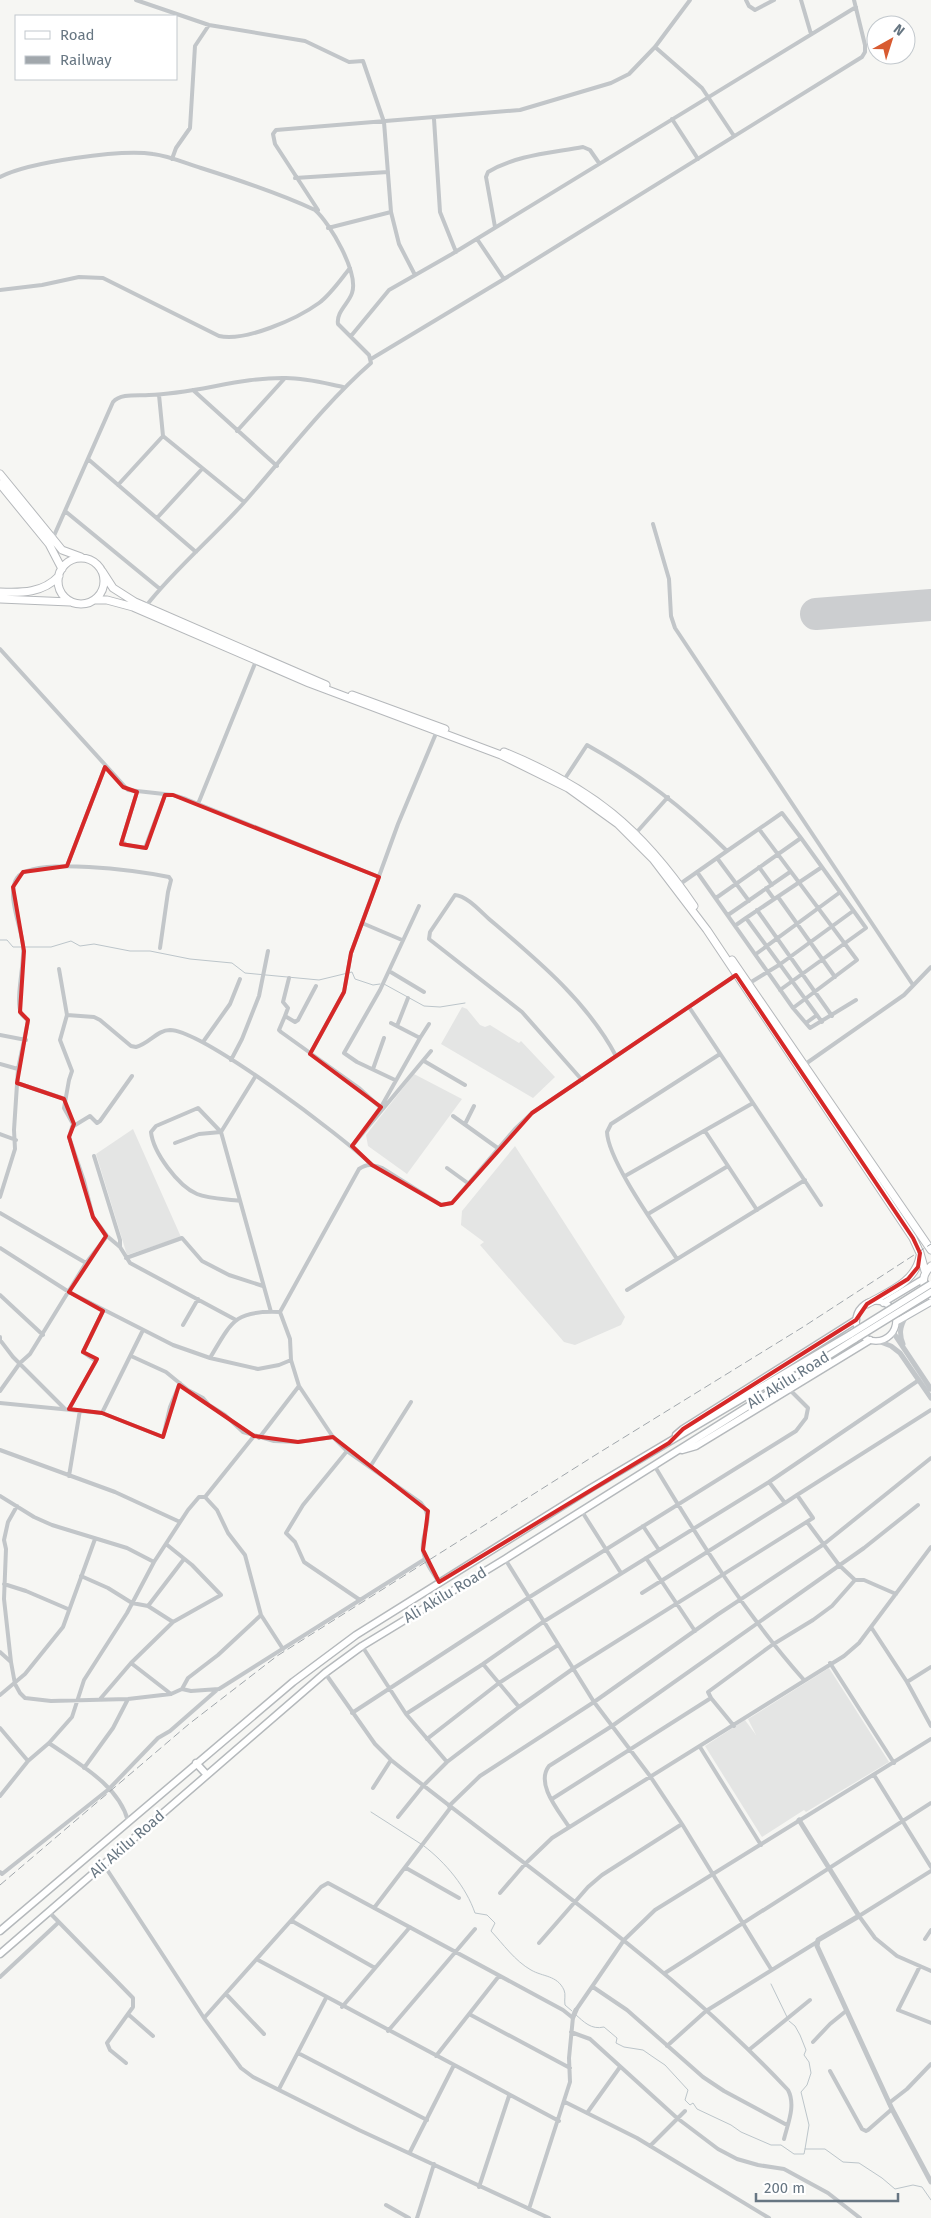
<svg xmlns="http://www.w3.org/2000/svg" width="931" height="2218" font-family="'Fira Sans',sans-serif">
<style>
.built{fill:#e4e5e4}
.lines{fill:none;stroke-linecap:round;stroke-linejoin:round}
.stream{stroke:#bcc5ca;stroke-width:1}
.runway{stroke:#ccced0;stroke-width:32}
.secondary-casing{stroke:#b5b9bd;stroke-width:8}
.primary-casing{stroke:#b5b9bc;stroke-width:9}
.trunk-casing{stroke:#b5b8bb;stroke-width:9}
.minor{stroke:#c2c6c9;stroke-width:4}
.tertiary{stroke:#c2c6c9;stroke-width:5}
.secondary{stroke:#fff;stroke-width:5.5}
.primary{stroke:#fff;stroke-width:6}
.trunk{stroke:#fff;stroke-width:7}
.rail{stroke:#a1a7ac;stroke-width:1;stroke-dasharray:8 4;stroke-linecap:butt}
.primary-bridge-casing{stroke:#b5b9bc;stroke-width:9;stroke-linecap:butt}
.primary-bridge{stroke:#fff;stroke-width:6}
.marked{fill:none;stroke:#d62828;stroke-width:4;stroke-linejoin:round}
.labels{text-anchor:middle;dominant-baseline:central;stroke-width:5;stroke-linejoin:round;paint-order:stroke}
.street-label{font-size:15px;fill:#677682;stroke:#fff}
</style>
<rect width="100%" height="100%" fill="#f6f6f3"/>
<path class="built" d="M462,1007L467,1009L480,1025L485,1027L490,1025L519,1043L521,1041L555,1077L533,1098L441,1044Z
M414,1074L462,1099L407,1174L368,1146L366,1135Z
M133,1129L181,1237L127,1255L96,1154Z
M515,1146L625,1317L621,1325L575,1345L564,1342L480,1245L484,1242L461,1225L462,1211Z
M829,1668L889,1762L806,1812L804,1810L762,1837L705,1746L745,1720L756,1735L748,1719Z"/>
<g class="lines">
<path class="stream" d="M0,940H7L13,947H51L71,941L80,946L94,944L130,951H150L190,959L232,963L245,973L319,980L352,972L355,979L373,985L380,984
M384,984L424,1006L440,1007L465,1003
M371,1812L421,1844
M424,1846C446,1863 466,1887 475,1913L487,1915L495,1923L491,1931C503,1944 515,1961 531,1970C543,1977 557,1975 564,1990C566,1994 564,2000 565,2005L572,2011
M771,1984L787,2017
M575,2014C584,2022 591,2030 604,2027L617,2038L616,2043L624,2047L643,2050L656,2059L665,2065L688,2090L685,2100L690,2105L693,2103L697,2109L731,2125L741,2132L771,2145H781L794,2154H804L805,2149
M789,2021L795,2026L800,2035L806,2050L804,2055L809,2062L811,2073L807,2085L801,2092L809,2125L805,2149H825L843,2162L859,2163L882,2178L895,2189L913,2185L922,2187L931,2200"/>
<path class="runway" d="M816,614L931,605"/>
<defs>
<path id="secondary" d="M856 1321a20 20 0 1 1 40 0a20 20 0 1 1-40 0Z
M883,1303L923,1279
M896,1322L931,1302"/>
<path id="primary" d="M676,1435L683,1429L856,1320
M682,1450L696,1446L870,1340
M196,1763L207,1775
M0,1931L293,1682L356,1635L591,1488L851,1334
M0,1954L325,1673L362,1646L505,1559L855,1339"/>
<path id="trunk" d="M0,474L62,550L81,557
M0,484L49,544L62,569
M58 581a23 23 0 1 1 46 0a23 23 0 1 1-46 0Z
M102,571L113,588L135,602L326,685
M0,592C22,593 43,593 59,576
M0,599L70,602
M94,600H107L133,607L309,683L501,755L568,788L618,824L653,859L707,930L913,1238L920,1253L925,1271
M352,695L445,729
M504,752C592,788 641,828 694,906
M732,960L931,1250
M931,1266C921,1275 921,1287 931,1296
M867,1304C888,1292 916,1282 920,1256"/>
</defs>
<use href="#secondary" class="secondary-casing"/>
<use href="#primary" class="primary-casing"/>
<use href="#trunk" class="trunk-casing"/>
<path class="minor" d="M136,0L209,25L305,41L349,62L363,61L384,122L391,212L399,244L415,275
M746,0L749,6L755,10L774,0
M801,0L811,34
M655,47L702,88L734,136
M434,119L440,212L456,252
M672,119L698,159
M172,159L176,148L190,128L195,46L209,25
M0,177C29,162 121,149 153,154C169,156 185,163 201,168C239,180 279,193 315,210C330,223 359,273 352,293C349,303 336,312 338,324L369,355L371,363C322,406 283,459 240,507C209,541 174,570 146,606
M295,178L388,172
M318,210L275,144L273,134L276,130L520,110L611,83L629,74L655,47L690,0
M495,227L486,177L488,172C516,155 551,153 583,147L590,150L599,163
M328,228L391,212
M504,279L862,57L865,52V45L854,0
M0,290L42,285L79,277L103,278L219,336C245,342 297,319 319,303C331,294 341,279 350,268
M351,336L389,290L452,254L856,7
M371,359L504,279L477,239
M193,390L277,466
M159,395L163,436L244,502
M237,431L285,378
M88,459L196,552
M118,485L163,436
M65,511L160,589
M157,518L202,469
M653,524L669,579L671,616L675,628L913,985
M53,538L113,402C121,393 138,396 149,395C195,394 240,377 286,378C306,378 324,383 343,387
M0,649L128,790L173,795L186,799L379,877
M564,780L587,745C642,776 682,806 727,851L680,884
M137,792L122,841L126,845L145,848L165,795
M198,804L256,661
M759,829L857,960L793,1008
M636,833L668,797
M727,851L782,813L801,838
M717,858L749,901
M67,866L105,767
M759,867L772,885
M697,872L793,1008L810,1028L856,1000
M766,888L774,899
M778,897L835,977
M716,898L801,838L866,928L780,990
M757,910L832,1016
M728,915L790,872
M746,918L822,867
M362,923L402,940
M736,925L746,918L822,1022
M756,954L839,893
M59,969L67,1015L60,1040L72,1071L69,1080L64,1108L73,1124L69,1137L84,1181L93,1217L107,1236L120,1247
M389,971L424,992
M748,984L779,965L853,911
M316,986L298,1020L295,1022L285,1016L279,1030L281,1032L359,1088L382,1109
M689,1007L821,1205
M67,1015L94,1017L100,1020L131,1046L136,1047C149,1044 157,1030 170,1030C204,1031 343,1137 372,1165
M285,1016L288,1008L283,1002L289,978
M806,1023L817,1015
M397,1026L408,998
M0,1035L26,1040
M420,1038L429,1024
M203,1042L230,1004L240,979
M310,1054L344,992L351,953L398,824L437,731
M231,1060L242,1039L259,996L268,951
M424,1061L465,1085
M0,1064L18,1069
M804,1065L904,995L931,967
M373,1069L384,1038
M395,1080L357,1062L344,1053L380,990L419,906
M582,1080L522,1012L429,939L430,932L455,895C467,896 480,911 489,919C536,959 587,1001 616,1056
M17,1083L65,1099
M381,1107L420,1038L391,1023
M453,1116L499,1149
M465,1124L474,1106
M72,1127L90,1116L97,1123L100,1121L132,1076
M705,1131L757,1210
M0,1134L16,1140
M175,1143L199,1134L221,1132L255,1077
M352,1146L431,1051
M94,1156L120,1240V1247L130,1263L236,1320
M447,1168L469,1184
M625,1176L753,1103
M0,1197L15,1149L14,1130L18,1069L28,1021C26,1018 22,1016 21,1013C15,999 25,963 23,945C21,926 6,894 17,878C31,855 144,872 169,877L171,880L168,892L160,948
M240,1201C226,1199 209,1199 197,1194C178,1186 153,1152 151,1132L156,1126L198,1108L221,1132L271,1312
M0,1213L86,1263
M648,1214L728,1166
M0,1248L69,1292L173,1345L210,1358L258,1369L279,1365L291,1360
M126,1258L182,1238L202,1261L229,1275L263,1286
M677,1259C659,1231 608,1161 607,1132L611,1124L720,1054
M627,1290L805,1180
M0,1295L43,1335
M183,1325L198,1299
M0,1337V1340L13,1357L64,1408
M131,1356L166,1372L188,1390L203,1398L209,1405L225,1415L243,1432L274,1441L298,1442L333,1437
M210,1358C232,1321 235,1310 280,1312
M0,1391L20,1363L30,1354L86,1263L107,1236
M0,1403L102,1413L163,1437L170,1407L180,1383
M69,1409L96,1361L83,1352L103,1311
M102,1413L143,1330
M259,1438L299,1386
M0,1450L115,1492L180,1522
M347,1451L303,1505L286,1533L295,1542L304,1562L360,1600
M654,1465C699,1540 746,1615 804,1680
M370,1467L411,1402
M69,1476L80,1410
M797,1495L931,1410
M0,1496L34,1517L52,1525L127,1548L154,1562
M205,1497L217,1510L228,1533L245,1555L261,1615L283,1649
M17,1506L8,1522L4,1540L6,1549L4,1599L11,1662L15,1684L20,1693L25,1698L51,1701L128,1699L171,1694L182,1689L191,1691L219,1689L425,1559
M581,1510L621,1573
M807,1522L839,1565L855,1580H864L896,1594
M643,1526L659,1550
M646,1558L695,1631
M505,1559L594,1702L650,1776L682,1824L771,1969
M81,1576L108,1588L132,1603L148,1606L173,1622
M439,1582C433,1573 425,1563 423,1551C420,1532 436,1521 421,1503L347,1451L333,1437L299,1386L291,1360L290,1339L280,1312L285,1303L359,1169C368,1163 373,1165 382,1168L441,1205L452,1203L515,1129L532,1113L736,975
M4,1584L26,1591L68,1609
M642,1593L785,1503
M148,1606L184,1559
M871,1627L907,1682L931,1726
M362,1646L406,1714L447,1762
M0,1652L11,1662
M131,1663L171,1694
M830,1663L894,1763
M483,1664L519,1707
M325,1673L375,1744L391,1760C525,1867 670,1964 788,2090C796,2105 788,2123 784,2139
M907,1682L931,1667
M182,1689L188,1678L218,1655L261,1615
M0,1695L25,1674L63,1627L95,1539
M101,1698L131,1663L173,1622L221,1595L192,1565L166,1544
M711,1698L708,1692L772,1645L813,1620L832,1606L855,1580
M352,1713L528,1598L796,1431L806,1418L808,1408L789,1389
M406,1714L483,1664L543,1622L769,1482L919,1380
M0,1728L28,1761
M427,1739L499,1683L558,1645
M49,1743C77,1763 119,1785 128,1821
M700,1747L761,1845
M84,1768L113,1728L128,1699
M874,1775L931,1867
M373,1788L391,1760
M0,1796L28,1761L49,1743L72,1717L84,1680L127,1613L154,1562L188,1510L199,1497H205L254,1436
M552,1799L711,1698L734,1726
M449,1806L480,1776L594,1702L717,1615L824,1544L931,1458
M398,1817L423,1786L447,1762L519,1707L574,1668L813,1518L797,1495L785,1503L769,1482
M569,1827C559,1811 535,1784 549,1766L612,1726L864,1548L918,1505
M104,1865L204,2018L241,2068L253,2077L359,2130L549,2218
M406,1868L459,1898
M931,1871L859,1916L875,1938L897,1956L931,1971
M0,1872L2,1874L109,1789L158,1738L170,1731L218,1689
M500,1893L525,1864L552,1838L844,1656L859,1643L931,1547
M374,1908L451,1807
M49,1912L133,1998V2007L107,2043L110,2050L126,2063
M292,1921L375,1968
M925,1939L931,1930
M539,1943L588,1887L602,1875L682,1824
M258,1960L559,2121
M920,1966L898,2010L931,2023
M665,1973L931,1803
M0,1977L59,1922
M593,1987L627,2010L703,2077L724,2091L787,2125
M226,1994L264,2034
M342,2007L410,1927
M576,2010L624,1940L655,1910L931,1739
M469,2014L570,2068
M129,2015L153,2036
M204,2018L321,1887L328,1883L563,2010L573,2018
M388,2031L475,1929
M571,2032L590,2039L677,2118L718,2149L737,2159L758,2165L784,2169L828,2193L860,2218
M813,2042L830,2024L846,2011
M667,2046L706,2011L817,1942
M750,2049L810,2000
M298,2053L427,2120
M436,2056L499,1976
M830,2071L862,2129L866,2131L868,2130L892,2109
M279,2089L326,1998
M565,2102L637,2138L769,2218
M889,2103L907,2089L931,2064
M587,2113L620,2067
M650,2146L685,2111
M410,2152L454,2065
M479,2187L509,2096
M386,2205L409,2218
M529,2209L570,2082L569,2058L573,2017
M417,2218L434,2164"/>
<path class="tertiary" d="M893,1332L931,1389
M878,1341L891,1346L900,1353L931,1398
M903,1344C899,1334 900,1327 905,1318
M799,1820L859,1916L818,1940L817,1946L892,2109L931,2182
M573,2017L576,2010"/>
<use href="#secondary" class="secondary"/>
<use href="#primary" class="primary"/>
<use href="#trunk" class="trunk"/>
<path class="rail" d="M0,1885L189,1724L277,1656L597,1454L803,1327L931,1244"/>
<defs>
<path id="primary-bridge" d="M851,1334L931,1284
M855,1339L931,1292"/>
</defs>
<use href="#primary-bridge" class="primary-bridge-casing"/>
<use href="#primary-bridge" class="primary-bridge"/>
</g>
<path class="marked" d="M105,767L123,787L137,792L121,844L146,848L165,795H173L379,877L351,953L344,992L310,1054L381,1107L352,1146L372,1165L441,1205L452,1203L532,1113L736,975L913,1238L920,1253L918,1267L908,1279L867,1304L856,1320L683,1429L669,1443L439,1582L423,1550L428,1511L333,1437L298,1442L254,1436L179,1385L163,1437L102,1413L69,1409L97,1359L83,1352L103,1311L69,1292L106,1236L93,1217L69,1137L74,1124L64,1099L17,1083L28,1020L20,1012L24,951L13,887L23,872L67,866Z"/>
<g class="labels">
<g class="street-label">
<text transform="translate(788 1380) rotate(-32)">Ali Akilu Road</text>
<text transform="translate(445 1595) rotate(-31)">Ali Akilu Road</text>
<text transform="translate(127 1844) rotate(-41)">Ali Akilu Road</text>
</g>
</g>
<rect x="15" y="15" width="162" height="65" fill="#ffffff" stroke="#c2c8cd"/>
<rect x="25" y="31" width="25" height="8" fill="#ffffff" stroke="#c2c8cd"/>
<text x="60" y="40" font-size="15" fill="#677682">Road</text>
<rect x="25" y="56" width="25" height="8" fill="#a1a7ac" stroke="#c2c8cd"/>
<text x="60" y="65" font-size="15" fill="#677682">Railway</text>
<g transform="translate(891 40) rotate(39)"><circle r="24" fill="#ffffff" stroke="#c2c8cd"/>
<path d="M0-4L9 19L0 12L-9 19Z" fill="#d85b31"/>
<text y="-8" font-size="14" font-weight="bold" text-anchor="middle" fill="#677682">N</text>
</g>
<path d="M756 2193v8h142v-8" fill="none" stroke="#677682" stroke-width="2.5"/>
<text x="764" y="2193" font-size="15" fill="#677682" stroke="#ffffff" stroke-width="4" paint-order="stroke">200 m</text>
</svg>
